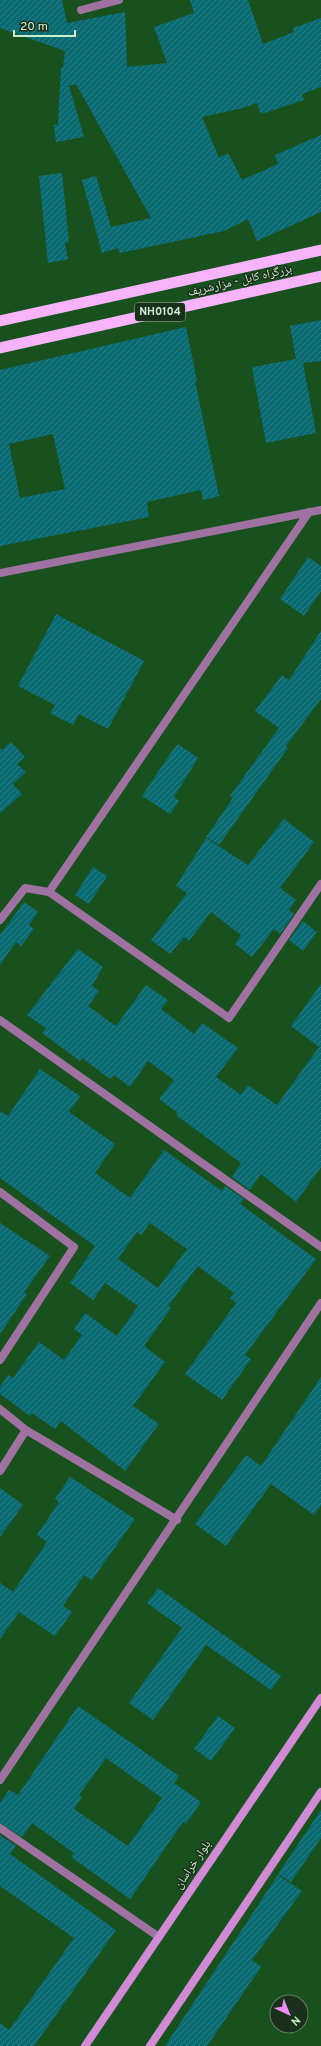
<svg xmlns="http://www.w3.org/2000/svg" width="321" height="2046" font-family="Overpass,'Noto Naskh Arabic',sans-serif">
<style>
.building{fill:url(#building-hatch);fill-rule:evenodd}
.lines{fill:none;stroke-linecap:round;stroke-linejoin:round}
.minor{stroke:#9f72a1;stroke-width:8}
.secondary{stroke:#d18ad5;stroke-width:8}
.trunk{stroke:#f7b4fb;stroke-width:11}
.labels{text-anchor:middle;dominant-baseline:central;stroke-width:3;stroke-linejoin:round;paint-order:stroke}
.shield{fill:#19301a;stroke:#98b499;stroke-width:1}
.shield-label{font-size:11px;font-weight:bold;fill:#cfeccf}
.street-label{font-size:12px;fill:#cfeccf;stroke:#19301a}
</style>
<defs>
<pattern id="building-hatch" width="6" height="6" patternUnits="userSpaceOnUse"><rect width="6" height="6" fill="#096a72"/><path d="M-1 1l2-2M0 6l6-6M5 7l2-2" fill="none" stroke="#2c7f85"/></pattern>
</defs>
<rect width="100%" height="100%" fill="#19511e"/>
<path class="building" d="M0,0H62L67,23L125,12L127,67L167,63L154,27L194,13L190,0H248L263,44L294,32L293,28L321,18V87L302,94L304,100L261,114L257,103L243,108L202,117L219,158L228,153L242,180L278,164L275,155L321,135V212L257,241L248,219L224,231L120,253L118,248L102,253L82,180L96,176L111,227L151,218L76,84L69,86L84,137L56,142L54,125H58L61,67H63L65,51L0,28Z
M62,173L69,242L65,243L68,259L48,263L39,176Z
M321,320V361L303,363L316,433L266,443L252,367L296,359L290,326Z
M186,327L197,381H195L219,496L203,500L201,490L147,502L149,517L0,546V370ZM53,434L65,489L20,498L9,444Z
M308,557L321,566V591L304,616L280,599Z
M56,614L144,661L108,729L79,714L73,725L50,713L55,705L18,686Z
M321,631V699L286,746L288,748L219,845L206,837L233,798L230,796L279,728L255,711L282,675L289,680Z
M11,742L25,757L17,764L26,772L13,784L22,794L0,813V748L2,750Z
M178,744L198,758L174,797L179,801L170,814L142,796L170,754Z
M284,819L314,842L280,888L296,900L289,910L294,914L280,934L274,929L252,957L235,944L241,935L211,912L189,941L184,937L170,954L151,940L187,893L176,886L206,838L248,865Z
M93,867L107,876L89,904L75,895Z
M24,902L38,912L29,925L34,929L21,946L16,942L0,965V935Z
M303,921L317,932L303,951L289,940Z
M78,949L103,967L92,986L99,991L88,1006L116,1026L146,985L168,1000L161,1009L194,1034L202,1023L238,1048L216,1077L241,1095L248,1085L277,1105L319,1047L291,1026L321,984V1167L296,1202L261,1174L250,1190L232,1177L241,1163L176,1115L178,1113L159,1099L174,1080L148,1061L130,1087L114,1075L110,1079L82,1058L80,1061L42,1033L46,1028L27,1015Z
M40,1069L80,1096L69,1112L115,1144L95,1173L130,1198L164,1150L222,1191L225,1186L244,1199L240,1204L316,1259L245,1355L251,1359L222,1400L185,1374L236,1303L230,1298L234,1293L198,1266L168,1306L171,1308L144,1346L165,1362L133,1406L159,1424L125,1471L61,1421L55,1429L32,1413L30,1416L0,1394V1387L8,1375L13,1378L39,1342L64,1360L82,1335L74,1329L85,1313L117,1336L138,1306L105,1283L93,1300L70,1283L95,1246L0,1178V1111L8,1116ZM150,1223L187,1249L158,1288L118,1259L137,1232L141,1235Z
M0,1223L50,1256L24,1292L27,1294L0,1334Z
M321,1377V1505L314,1515L271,1484L226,1546L195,1524L246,1455L261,1466Z
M70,1477L135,1519L92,1580L84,1575L63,1606L72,1612L55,1636L19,1612L0,1639V1583L13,1592L47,1542L37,1535L59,1502L55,1499Z
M0,1488L23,1505L0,1537Z
M158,1588L281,1676L271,1690L206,1645L153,1720L129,1703L182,1628L147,1603Z
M78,1706L179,1776L174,1783L201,1802L186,1824L183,1822L130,1899L71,1857L74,1853L32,1823L22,1837L0,1823V1803L9,1790L18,1795ZM106,1758L162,1798L128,1846L74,1809L82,1797L79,1795Z
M218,1716L235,1728L211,1761L194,1749Z
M321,1810V1838L291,1882L278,1874Z
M0,1835L16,1846L10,1854L116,1930L34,2046H0V2023L9,2030L74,1938L0,1886Z
M278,1875L302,1891L252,1960L261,1967L207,2046H165Z"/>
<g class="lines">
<path class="minor" d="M81,10L119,0
M0,573L321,510
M49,892L309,512
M0,920L25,888L49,892L229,1018L321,884
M0,1020L321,1247
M0,1192L74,1247L0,1360
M0,1409L26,1430L177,1520
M0,1471L26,1430
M0,1780L321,1303
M0,1828L159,1937"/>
<path class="secondary" d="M85,2046L321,1698
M150,2046L321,1792"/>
<path class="trunk" d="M0,321L321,250
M0,348L321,276"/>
</g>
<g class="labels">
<rect class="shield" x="135" y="303" width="50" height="18" rx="3"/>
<g class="shield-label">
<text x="160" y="312">NH0104</text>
</g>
<g class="street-label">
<text transform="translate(240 281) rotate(-13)">بزرگراه کابل - مزارشریف</text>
<text transform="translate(193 1865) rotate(-56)">بلوار خراسان</text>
</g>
</g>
<g transform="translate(289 2014) rotate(136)"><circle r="19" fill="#19301a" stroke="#627b62"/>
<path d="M0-3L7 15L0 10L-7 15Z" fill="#ef8bf6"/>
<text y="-6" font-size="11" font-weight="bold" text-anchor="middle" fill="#cfeccf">N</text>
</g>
<path d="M14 30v6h61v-6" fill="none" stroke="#cfeccf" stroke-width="2"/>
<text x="20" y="30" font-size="12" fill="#cfeccf" stroke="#19301a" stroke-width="3" paint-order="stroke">20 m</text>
</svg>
